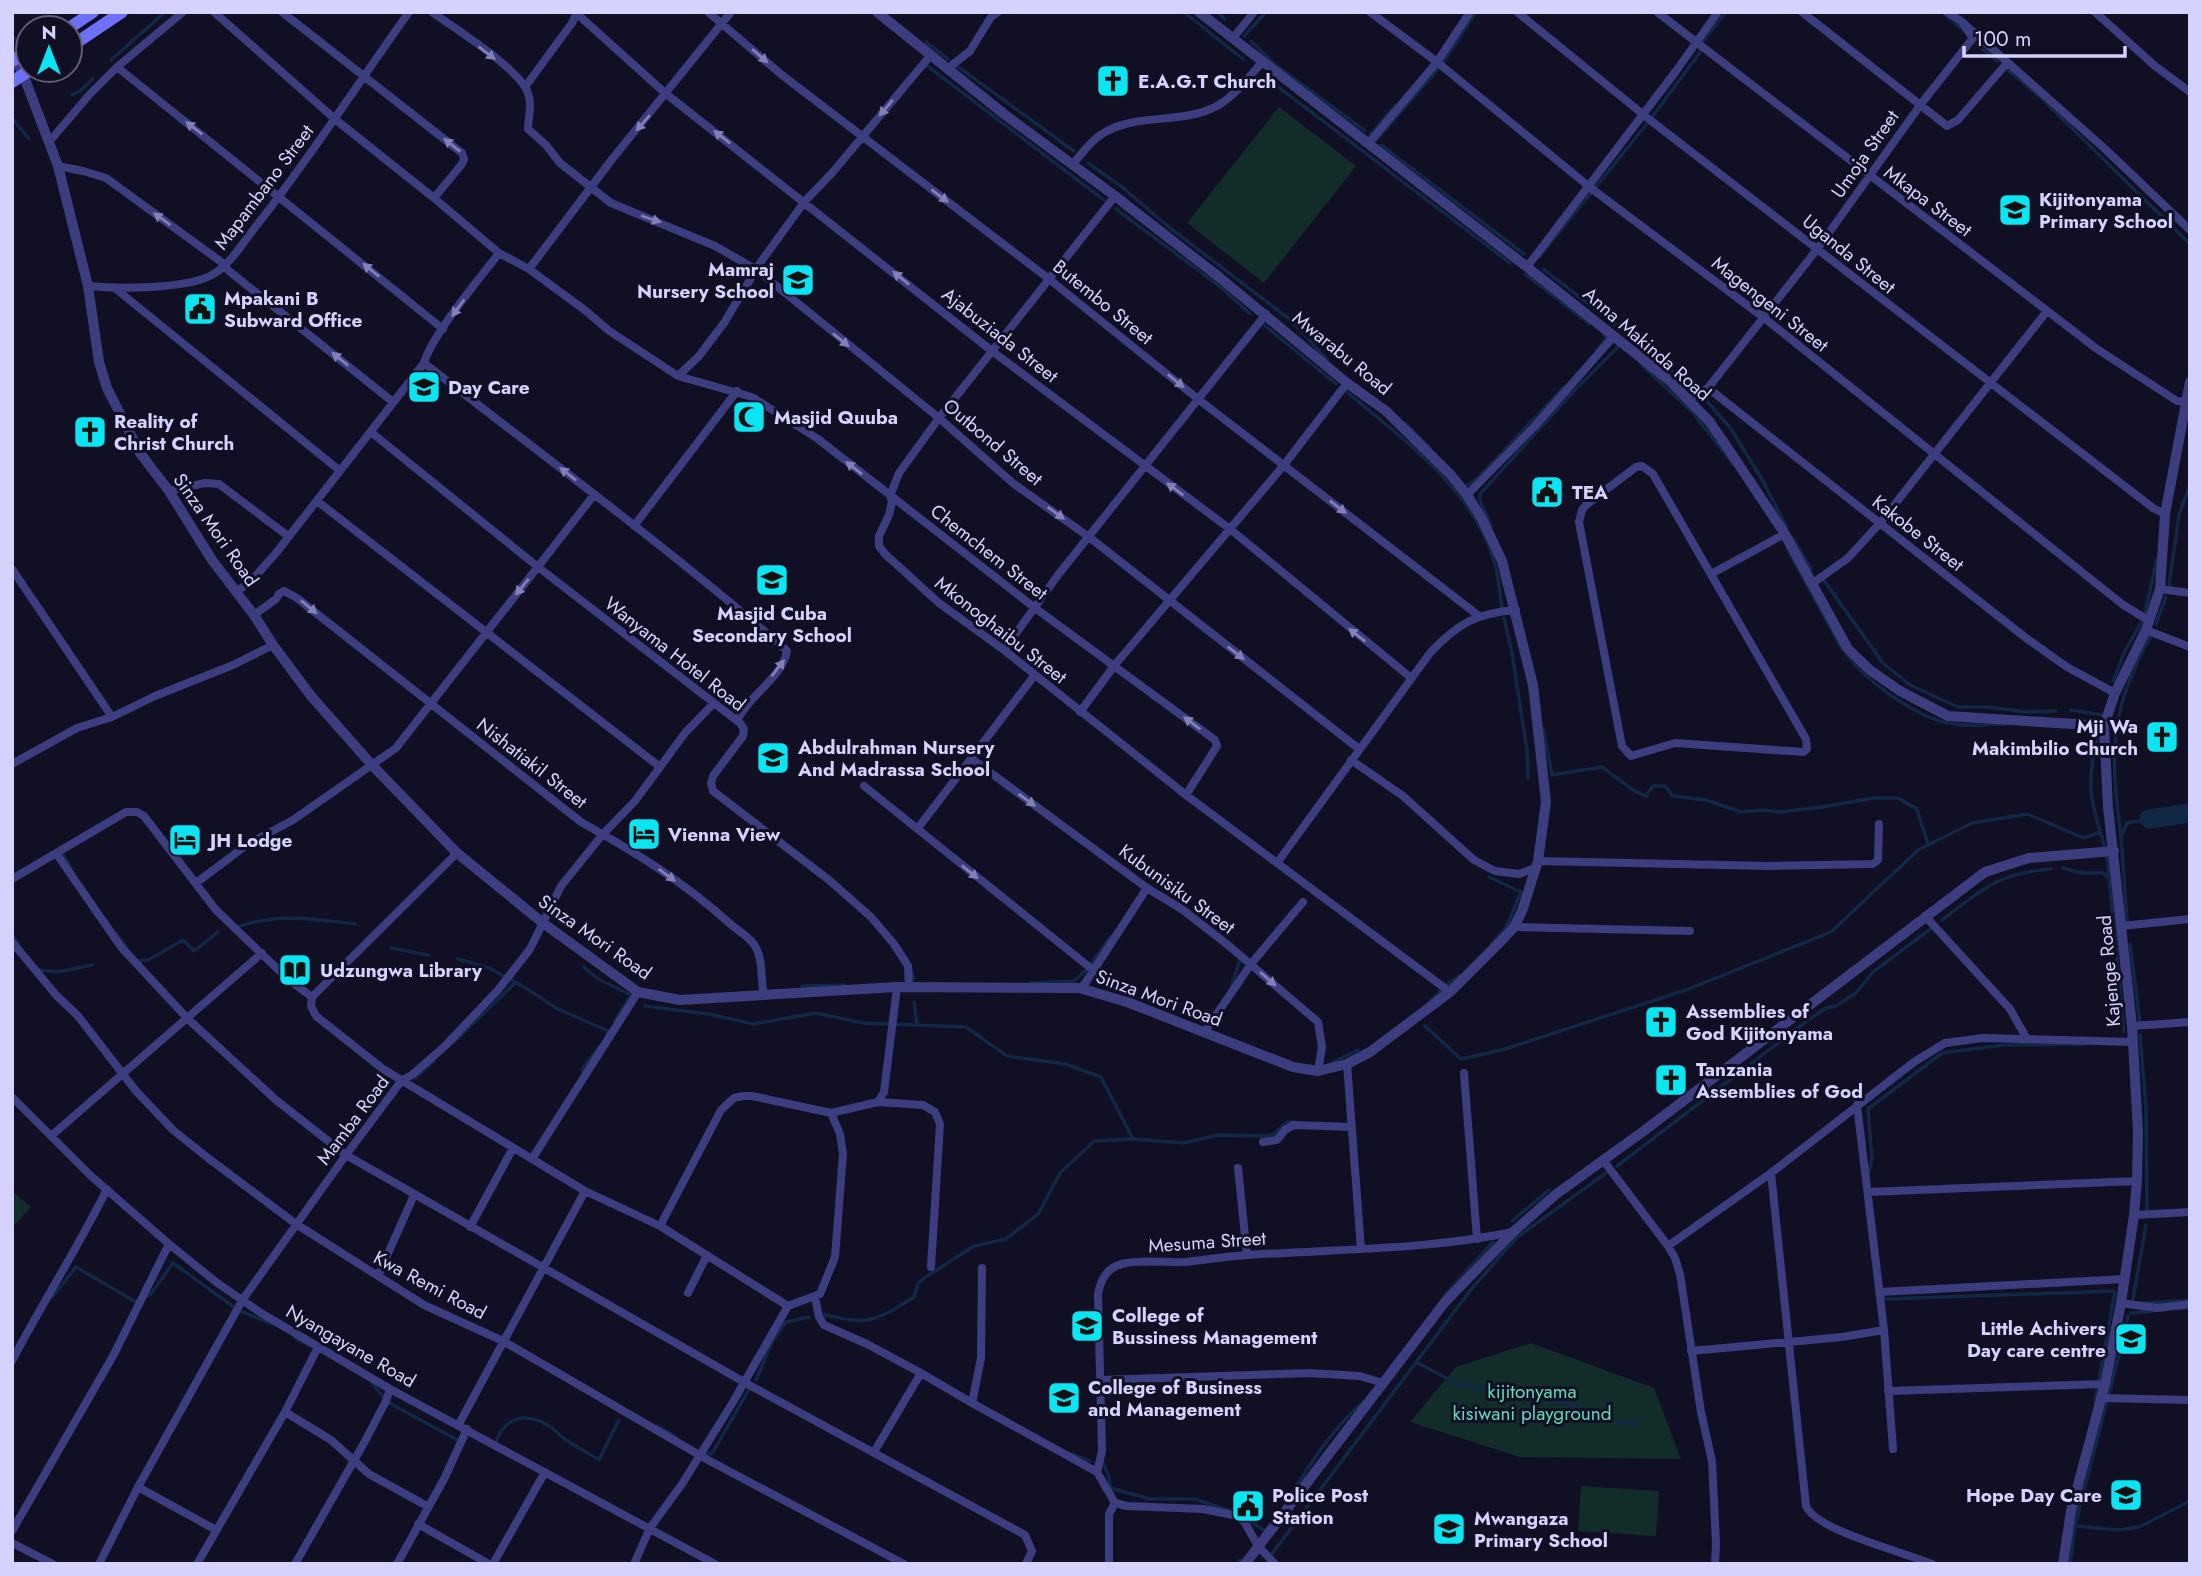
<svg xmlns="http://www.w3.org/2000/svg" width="2202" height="1576" font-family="Jost,sans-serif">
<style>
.green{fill:#122c2a}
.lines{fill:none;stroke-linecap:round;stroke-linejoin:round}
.stream{stroke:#102746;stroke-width:3.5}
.river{stroke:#102746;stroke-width:19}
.minor{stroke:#3c3d7f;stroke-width:8}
.tertiary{stroke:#3c3d7f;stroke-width:10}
.secondary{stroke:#6e71f8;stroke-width:12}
.oneway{fill:#8180b8}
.labels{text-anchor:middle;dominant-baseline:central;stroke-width:6;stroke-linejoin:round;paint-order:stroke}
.poi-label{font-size:19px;font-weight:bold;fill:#d5d3fd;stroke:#110f23;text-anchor:start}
.street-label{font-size:19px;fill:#d5d3fd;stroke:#110f23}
.park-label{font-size:19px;fill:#62dab6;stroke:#110f23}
</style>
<rect width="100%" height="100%" fill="#110f23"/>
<path class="green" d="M1279,107L1356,166L1264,283L1187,223Z
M12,1191L31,1207L12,1228Z
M1531,1343L1654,1388L1681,1459L1520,1457L1410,1422L1456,1367Z
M1581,1486L1659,1491L1656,1536L1578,1531Z"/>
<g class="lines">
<path class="stream" d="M1184,12L1244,60
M1217,12L1225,19
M1942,12L1962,29
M1244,36L1266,12
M12,37L27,45
M1251,41L1273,63L1365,131
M926,42L948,59
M1977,44L1997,61
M111,60L165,12
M1444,61L1476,12
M926,65L1104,200
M957,66L1074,151
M2008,70L2040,97L2190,244
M1269,80L1510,263
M72,95L80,91L93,79
M12,118L29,139
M1370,135L1396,105
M1376,140L1439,68
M1381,145L1524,254
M1088,163L1122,187L1170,228L1292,321L1327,360
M1116,209L1222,288L1250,314
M1539,257L1650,120L1701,51L1700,45L1726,12
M1543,269L1651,352L1690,387
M1525,274L1590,324
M1263,324L1336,384
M1597,350L1607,338L1604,335
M1641,364L1693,413L1733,464
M1347,392C1402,439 1473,488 1494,561C1499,576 1500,593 1502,609
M1705,399L1731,429L1763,481L1787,528
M1406,424L1430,448
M1464,488L1478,478L1564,387
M1491,526L1479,498L1481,493L1570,395L1620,345
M1792,537L1811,569
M1787,548L1842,649
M1823,579L1883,663L1910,685L1958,707H1987L2026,712L2056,711
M2169,585L2179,515L2190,485
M2145,613L2157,559
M1504,618L1512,653L1527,750L1528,778
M2156,624L2166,597
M1847,655C1867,681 1908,711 1940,721C1961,727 1984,725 2006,724
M2113,681L2125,651L2141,623
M2071,710L2104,715L2103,718
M1543,729L1552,775L1602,767L1633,790L1646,796L1653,786H1665L1673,796L1706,800L1741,812L1762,810L1779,812L1822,807L1873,798H1898L1917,809L1928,844
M2083,730L2098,734
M2099,732C2085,783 2090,800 2106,850
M2149,819L2127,823L2121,837C2110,754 2109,710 2151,636
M2121,837L2127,921
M63,855L71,868
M2107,858L2124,1031
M2063,868L2082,873H2103L2107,877
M1489,877L1521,892L1506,928L1491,944
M1942,920C1983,889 1998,873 2051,869
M236,927C278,913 312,919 355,924
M115,932L127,948
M12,935L19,945
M2130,944L2140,1024
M391,948L428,955
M458,959L489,968L526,988L556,1008L608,1031L607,1034
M139,961L148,960L183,940L194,951L218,932
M1091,964L1111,936
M584,967L598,979L631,995L615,1021
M910,967L914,979
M39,970L58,972L92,965
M1031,983L1074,981L1086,970
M1448,984L1459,976
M802,986L845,985
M1231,988L1240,960
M1430,1001L1443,989
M914,1002L917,1025
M645,1006L709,1014L753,1024L816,1013L863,1023L966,1027L1007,1056L1066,1064L1101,1077L1133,1139L1183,1143L1219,1135L1263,1136L1273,1135L1287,1122H1294
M1425,1026L1461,1059L1502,1050L1686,990L1831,932L1918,850L1972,823L2027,814L2084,838L2100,832
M2140,1035L2146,1107L2147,1213
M453,1043L515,983
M1333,1062L1358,1050
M582,1069L600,1046
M415,1078L434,1061
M1617,1166L1807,1021L1826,1008L1836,1006L1856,993L1873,972L1933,927
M1868,1176L1872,1159L1868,1109L1942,1053L2003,1045L2085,1044
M1512,1221L1549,1190
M1445,1295L1493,1242
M53,1296L76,1267L136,1302L140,1300
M146,1296L150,1295L173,1263L238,1310L274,1325
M1881,1296L1886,1299L2114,1291
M2133,1299L2146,1225
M2144,1303L2189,1300
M2179,1309L2190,1308
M2131,1313L2153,1311
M824,1315C833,1316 842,1319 852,1320C875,1323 895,1309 914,1297L918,1283L924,1278L974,1246L1006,1239L1038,1214L1061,1172L1094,1141L1132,1139
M2128,1316C2112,1387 2092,1456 2075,1526L2118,1530L2139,1527L2190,1501
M295,1338L310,1346
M1416,1362L1457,1384L1563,1402L1603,1417L1637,1425
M756,1380L772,1342L786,1322L809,1317
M371,1381L386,1401L459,1441L467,1438
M2095,1402L2115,1292H2113
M657,1426L675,1436
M495,1445C504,1415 528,1411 552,1428C557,1432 560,1436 565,1439C576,1447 588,1453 599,1460L619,1420
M704,1451L710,1454L713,1452L751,1386
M1070,1453L1090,1461
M1102,1461L1108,1474L1111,1488L1150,1499H1195L1230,1511
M1289,1498C1310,1464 1332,1429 1363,1402
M1244,1517L1265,1531L1266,1530
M1271,1555L1469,1292L1516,1238L1606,1173
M1237,1564L1240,1560
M2070,1564L2075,1526"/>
<path class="river" d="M2149,819L2190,813"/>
<path class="minor" d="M214,12L336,120L434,198L499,253L529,269L586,311L608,330L678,376L752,397L818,439L1035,608L1215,740L1217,746L1186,795
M282,12L462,153L464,159L462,164L434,198
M432,12C457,30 510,63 525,87C534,101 528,116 528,129L546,145L560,163L611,203L715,246L757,270L939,418L1014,484L1089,537L1359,749
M575,12L665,93L992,351L1230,529L1410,677
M708,12L782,75L1049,279L1198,399L1479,616
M1370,12L1437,62L1592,189L1763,317L2122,604L2149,621
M1517,12L1650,120L2153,508L2165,514
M1657,12L2097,349L2177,401L2190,402
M1802,12L1947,126L1958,120L2007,63
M1947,12L1961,21L2104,148L2190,230
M2095,12L2155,66L2190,92
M1233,38L1254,12
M117,67L443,329
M947,69L970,51L991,17L998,12
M525,87L572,23L577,12
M49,142L90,94L117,67L183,12
M1368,144L1437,62L1470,12
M1072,165C1082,154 1090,141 1102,134C1136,112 1182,125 1217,106C1236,95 1249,77 1263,61
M58,166L83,171L106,178L220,261L229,271L393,402
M1115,196L939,418L899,473L890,496L892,502L889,515L879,536V546L885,554L939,603L1004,650L1186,795L1450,992
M1527,267L1676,71L1718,12
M529,269L613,158L731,12
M88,286C118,289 183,289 210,276C230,266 243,242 257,225C311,157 358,83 409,12
M116,289L339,470
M424,363C545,457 668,548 784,648L787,651C783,677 748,696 737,721
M678,376L699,356L724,323L760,263L805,201L832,173L930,56
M1708,388L2026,638L2067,667L2115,693
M1688,399L1708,388L1818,248L1921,104L1973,38L1961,21
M372,433L538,567L740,723L744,729L743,736L713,776L711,783L713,791L829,880L871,917L894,944L908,966L909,987
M1642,466L1653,474L1806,739L1807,749L1803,752L1675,743L1631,756L1622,746L1579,522L1582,510L1586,505L1636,467Z
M169,491L205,483L219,484L288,536
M1467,495L1534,427L1614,336
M317,501L660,767
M634,526L737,391
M12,569L112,717
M1711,574L1781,536L1783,531
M1813,583L1848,558L1880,523L2047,311
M2160,589L2190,593
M236,592L251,581L276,553L424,363C432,335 479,279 499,253
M254,615L276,599L279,594L284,591L297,598L581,822C633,851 684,882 728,922C736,929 746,935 753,943C764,957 760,979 764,995
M2146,630L2190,647
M1004,650L1058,575L1266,314
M1080,712L1114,666L1284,465L1347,383
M972,759L1147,888L1183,910L1228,945L1318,1022L1322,1047L1318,1071
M1351,760L1403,796L1474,860L1495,871L1519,874L1535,868
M12,764L77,728L112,717L155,696L233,665L273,645
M864,786L1093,970
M918,828L1034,676
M56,853L121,947L188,1019L276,1100L346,1155L751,1386L1025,1535L1032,1551L1026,1564
M457,853L312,997L311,1006L316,1016L383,1069L585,1191L660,1226L788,1306
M1538,861L1769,866L1873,864L1878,860L1879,824
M1277,863L1430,653C1457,624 1476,613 1516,610
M12,879L126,812H137L144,816L216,910L289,980L312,997
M196,883L248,844L293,820L396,748L594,495
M1925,916L2010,1009L2027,1039
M2122,926L2190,919
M1514,927L1690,931
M12,942L56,995L78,1016L136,1091L173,1130L208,1158L296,1224L424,1305L503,1341L708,1460L904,1564
M1079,988L1084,985L1147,888
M2132,1026L2190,1022
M1206,1034V1030L1251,964L1303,902
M1347,1064L1361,1249
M1464,1073L1477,1239
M12,1097L91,1176L169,1244L216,1282L261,1313L390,1389L715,1564
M878,1102L884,1092L897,987
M1857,1105L1884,1330L1893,1449
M51,1136L262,953
M1263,1142L1277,1140L1285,1130L1293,1125L1352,1127
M532,1159L638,992
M1603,1160L1668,1246L1675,1258L1680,1274L1701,1412L1712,1461L1716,1543L1715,1564
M1238,1168L1247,1255
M1771,1173L1806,1506C1817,1531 1904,1552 1932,1564
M1869,1192L2137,1181
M2134,1215L2190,1212
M660,1226L721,1110L734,1098L743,1096H752L831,1113L878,1102L923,1105L935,1112L940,1124L931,1267
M470,1227L513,1148
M1668,1246L1771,1173L1914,1062L1945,1043L1983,1038L2133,1042
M378,1276L414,1195
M1880,1292L2125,1279
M688,1293L707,1255
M815,1297L819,1317L824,1325L867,1344L921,1373L972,1403L1097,1472L1115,1503L1127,1506L1203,1509L1238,1516L1245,1523L1258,1546L1275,1564
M2121,1303L2157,1308L2190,1304
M788,1306L820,1294L835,1257L843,1154L840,1134L831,1113
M1691,1351L1842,1337L1884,1330
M12,1361C42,1303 78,1248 107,1189
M1101,1380L1310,1373L1360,1376L1383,1383
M1888,1391L2105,1384
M2100,1398L2190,1400
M972,1403L981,1358L982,1268
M285,1412L331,1440L369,1474L427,1506
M459,1424L585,1191
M874,1452L921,1373
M1097,1472L1102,1451L1098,1295C1100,1281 1106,1268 1122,1264C1141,1259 1165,1263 1185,1262C1206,1260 1227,1256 1249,1255C1337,1249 1426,1250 1513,1232
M138,1487L216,1530
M418,1524L489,1564
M12,1531L113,1356L169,1244
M12,1543L53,1564
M99,1564L138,1487L243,1299L346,1155L402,1080L412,1075L445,1046L498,990L530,949L561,886L603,834L635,801L685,733L713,704
M197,1564L285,1412L318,1347
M295,1564L364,1443L386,1401L390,1389
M397,1564L444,1479L467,1429
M493,1564L545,1472
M634,1564L650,1528L682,1484L733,1402L788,1306
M1109,1564V1514L1115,1503"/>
<path class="tertiary" d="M1199,12L1527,267L1670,381L1709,421L1725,444L1783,531L1848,649L1870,670L1900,691L1948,716L2104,726
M12,55L23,74L58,166L88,286L99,362L107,388L140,453L169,491L212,560L254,615L273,645L311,696L372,765L457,853L543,923L638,992L680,1000L897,987L1079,988L1127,1002L1293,1067L1318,1071L1347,1064L1370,1052L1450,992L1505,937L1514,927L1522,911L1538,861L1546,802L1533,685L1502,561L1482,519L1467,495L1451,475L1386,411L1347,383L1219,277L1115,196L1004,114L877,12
M1245,1564L1445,1302L1513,1232L1555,1195L1645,1130L1985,872L2029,858L2114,851
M2063,1564L2071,1511L2105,1384L2121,1303L2134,1215L2137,1181L2138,1131L2132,1026L2108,807L2104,726L2115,693L2146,630L2160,589L2165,514L2190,382"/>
<path class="secondary" d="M69,28L93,12
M70,47L122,12
M12,61L28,52
M12,82L30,70"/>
</g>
<defs><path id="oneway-solid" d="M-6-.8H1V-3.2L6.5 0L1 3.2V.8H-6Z" transform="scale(1.75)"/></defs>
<g class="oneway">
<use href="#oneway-solid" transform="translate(487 53) rotate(38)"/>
<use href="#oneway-solid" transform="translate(760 56) rotate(41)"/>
<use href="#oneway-solid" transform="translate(886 108) rotate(130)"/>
<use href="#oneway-solid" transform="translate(643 123) rotate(131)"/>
<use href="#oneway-solid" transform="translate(194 128) rotate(-142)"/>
<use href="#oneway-solid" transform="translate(722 137) rotate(-142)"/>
<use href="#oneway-solid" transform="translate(452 145) rotate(-141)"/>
<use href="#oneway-solid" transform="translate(940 196) rotate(37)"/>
<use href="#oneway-solid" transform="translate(162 219) rotate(-144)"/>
<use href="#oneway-solid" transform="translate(651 219) rotate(18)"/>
<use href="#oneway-solid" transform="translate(371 270) rotate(-141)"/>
<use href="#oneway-solid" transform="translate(901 278) rotate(-141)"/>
<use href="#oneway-solid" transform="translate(458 308) rotate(126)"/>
<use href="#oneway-solid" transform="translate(841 340) rotate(39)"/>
<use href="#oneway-solid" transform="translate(340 359) rotate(-141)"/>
<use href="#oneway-solid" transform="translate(1176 381) rotate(39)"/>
<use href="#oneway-solid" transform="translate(854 468) rotate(-142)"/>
<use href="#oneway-solid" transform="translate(568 474) rotate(-142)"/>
<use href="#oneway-solid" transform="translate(1175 489) rotate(-143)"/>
<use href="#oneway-solid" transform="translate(1338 507) rotate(38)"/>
<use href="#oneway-solid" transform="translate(1056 513) rotate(36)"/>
<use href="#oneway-solid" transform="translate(522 587) rotate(129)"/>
<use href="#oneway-solid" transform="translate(309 607) rotate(39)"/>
<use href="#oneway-solid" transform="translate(1357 635) rotate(-142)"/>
<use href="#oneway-solid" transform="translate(1236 653) rotate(38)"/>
<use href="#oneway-solid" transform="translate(778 668) rotate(-52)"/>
<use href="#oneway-solid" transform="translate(1192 723) rotate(-143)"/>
<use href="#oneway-solid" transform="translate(1027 800) rotate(36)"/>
<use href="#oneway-solid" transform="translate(970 872) rotate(39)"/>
<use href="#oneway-solid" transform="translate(667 875) rotate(36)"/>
<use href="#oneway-solid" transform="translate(1268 979) rotate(41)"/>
</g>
<defs>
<symbol id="church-square" viewBox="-11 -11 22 22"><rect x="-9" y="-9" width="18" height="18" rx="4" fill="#0be5f1" stroke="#110f23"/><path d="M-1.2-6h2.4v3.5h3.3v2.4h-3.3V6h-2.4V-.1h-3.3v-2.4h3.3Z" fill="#111"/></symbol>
<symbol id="school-square" viewBox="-11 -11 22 22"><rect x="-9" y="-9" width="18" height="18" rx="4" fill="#0be5f1" stroke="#110f23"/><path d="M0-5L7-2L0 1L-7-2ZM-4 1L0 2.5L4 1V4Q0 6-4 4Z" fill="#111"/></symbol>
<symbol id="civic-square" viewBox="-11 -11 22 22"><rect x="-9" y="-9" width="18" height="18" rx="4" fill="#0be5f1" stroke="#110f23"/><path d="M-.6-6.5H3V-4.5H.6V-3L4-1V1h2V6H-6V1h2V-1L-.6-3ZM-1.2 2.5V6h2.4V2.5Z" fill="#111"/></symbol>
<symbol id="mosque-square" viewBox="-11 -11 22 22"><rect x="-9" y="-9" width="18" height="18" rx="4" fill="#0be5f1" stroke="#110f23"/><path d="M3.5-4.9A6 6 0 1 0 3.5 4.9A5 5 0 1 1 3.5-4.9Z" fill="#111"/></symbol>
<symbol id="hotel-square" viewBox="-11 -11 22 22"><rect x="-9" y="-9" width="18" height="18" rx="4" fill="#0be5f1" stroke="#110f23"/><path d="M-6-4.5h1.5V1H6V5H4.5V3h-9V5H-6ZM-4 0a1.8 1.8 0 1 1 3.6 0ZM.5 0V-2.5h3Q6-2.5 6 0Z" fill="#111"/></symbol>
<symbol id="library-square" viewBox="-11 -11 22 22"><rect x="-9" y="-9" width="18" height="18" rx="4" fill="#0be5f1" stroke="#110f23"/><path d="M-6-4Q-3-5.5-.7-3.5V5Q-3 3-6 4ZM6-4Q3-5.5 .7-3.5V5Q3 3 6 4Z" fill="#111"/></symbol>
<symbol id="university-square" viewBox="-11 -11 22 22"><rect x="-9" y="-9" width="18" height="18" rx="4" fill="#0be5f1" stroke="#110f23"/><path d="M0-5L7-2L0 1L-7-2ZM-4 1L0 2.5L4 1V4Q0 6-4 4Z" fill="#111"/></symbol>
</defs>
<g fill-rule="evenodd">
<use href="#church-square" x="1094" y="62" width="38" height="38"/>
<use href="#school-square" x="1996" y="191" width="38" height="38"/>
<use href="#school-square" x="779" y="261" width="38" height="38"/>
<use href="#civic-square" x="181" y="290" width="38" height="38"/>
<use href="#school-square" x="405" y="368" width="38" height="38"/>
<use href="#mosque-square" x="730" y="398" width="38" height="38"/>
<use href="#church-square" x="71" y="413" width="38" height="38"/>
<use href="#civic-square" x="1528" y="473" width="38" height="38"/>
<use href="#school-square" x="753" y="561" width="38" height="38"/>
<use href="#church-square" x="2143" y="718" width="38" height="38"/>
<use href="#school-square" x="754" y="739" width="38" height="38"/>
<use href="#hotel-square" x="625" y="815" width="38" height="38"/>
<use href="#hotel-square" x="166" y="821" width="38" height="38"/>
<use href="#library-square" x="276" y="951" width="38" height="38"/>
<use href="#church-square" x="1642" y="1003" width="38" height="38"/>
<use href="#church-square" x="1652" y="1061" width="38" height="38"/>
<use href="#university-square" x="1068" y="1307" width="38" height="38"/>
<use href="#school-square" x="2112" y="1320" width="38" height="38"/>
<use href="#university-square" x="1045" y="1379" width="38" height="38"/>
<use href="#school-square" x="2107" y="1476" width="38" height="38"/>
<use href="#civic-square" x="1229" y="1487" width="38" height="38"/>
<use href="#school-square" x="1430" y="1510" width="38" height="38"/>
</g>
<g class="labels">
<g class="poi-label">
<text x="1138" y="81">E.A.G.T Church</text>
<text x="2039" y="199">Kijitonyama<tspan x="2039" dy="22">Primary School</tspan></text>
<text x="774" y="269" text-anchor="end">Mamraj<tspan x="774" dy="22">Nursery School</tspan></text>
<text x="224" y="298">Mpakani B<tspan x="224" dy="22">Subward Office</tspan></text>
<text x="448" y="387">Day Care</text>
<text x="774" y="417">Masjid Quuba</text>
<text x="114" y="421">Reality of<tspan x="114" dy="22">Christ Church</tspan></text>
<text x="1572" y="492">TEA</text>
<text x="772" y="613" text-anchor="middle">Masjid Cuba<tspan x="772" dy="22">Secondary School</tspan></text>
<text x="2138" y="726" text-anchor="end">Mji Wa<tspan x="2138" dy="22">Makimbilio Church</tspan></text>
<text x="798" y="747">Abdulrahman Nursery<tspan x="798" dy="22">And Madrassa School</tspan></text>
<text x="668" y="834">Vienna View</text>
<text x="210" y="840">JH Lodge</text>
<text x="320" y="970">Udzungwa Library</text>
<text x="1686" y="1011">Assemblies of<tspan x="1686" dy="22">God Kijitonyama</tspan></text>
<text x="1696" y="1069">Tanzania<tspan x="1696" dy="22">Assemblies of God</tspan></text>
<text x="1112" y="1315">College of<tspan x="1112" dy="22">Bussiness Management</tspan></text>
<text x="2106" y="1328" text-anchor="end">Little Achivers<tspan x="2106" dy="22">Day care centre</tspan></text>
<text x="1088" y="1387">College of Business<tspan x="1088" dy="22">and Management</tspan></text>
<text x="1272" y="1495">Police Post<tspan x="1272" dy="22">Station</tspan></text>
<text x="2102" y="1495" text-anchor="end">Hope Day Care</text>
<text x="1474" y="1518">Mwangaza<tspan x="1474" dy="22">Primary School</tspan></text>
</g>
<g class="street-label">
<text transform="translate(1865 154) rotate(-55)">Umoja Street</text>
<text transform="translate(264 187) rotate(-53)">Mapambano Street</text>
<text transform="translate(1928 201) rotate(37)">Mkapa Street</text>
<text transform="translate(1849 254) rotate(39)">Uganda Street</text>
<text transform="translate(1103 302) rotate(39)">Butembo Street</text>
<text transform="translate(1770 304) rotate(38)">Magengeni Street</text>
<text transform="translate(1000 335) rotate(38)">Ajabuziada Street</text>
<text transform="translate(1647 344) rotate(41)">Anna Makinda Road</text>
<text transform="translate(1342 353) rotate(39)">Mwarabu Road</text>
<text transform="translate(993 442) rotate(40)">Outbond Street</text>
<text transform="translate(216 530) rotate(55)">Sinza Mori Road</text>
<text transform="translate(1918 533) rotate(38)">Kakobe Street</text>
<text transform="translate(989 552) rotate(38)">Chemchem Street</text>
<text transform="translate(1001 630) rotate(38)">Mkonoghaibu Street</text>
<text transform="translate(675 654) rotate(38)">Wanyama Hotel Road</text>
<text transform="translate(532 763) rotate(38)">Nishatiakil Street</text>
<text transform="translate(1177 889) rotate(36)">Kubunisiku Street</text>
<text transform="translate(595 937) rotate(35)">Sinza Mori Road</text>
<text transform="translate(2109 971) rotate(-95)">Kajenge Road</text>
<text transform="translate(1159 998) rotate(20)">Sinza Mori Road</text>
<text transform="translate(353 1120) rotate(-53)">Mamba Road</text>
<text transform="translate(1207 1242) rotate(-4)">Mesuma Street</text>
<text transform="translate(430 1285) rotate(28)">Kwa Remi Road</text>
<text transform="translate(351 1346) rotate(30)">Nyangayane Road</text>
</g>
<g class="park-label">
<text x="1532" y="1391">kijitonyama<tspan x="1532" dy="22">kisiwani playground</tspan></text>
</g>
</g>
<rect width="2202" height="1576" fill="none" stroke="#d5d3fd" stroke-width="28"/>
<g transform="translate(49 49)"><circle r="33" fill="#110f23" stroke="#5f5d7a" stroke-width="2"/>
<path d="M0-5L12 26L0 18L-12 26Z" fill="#0be5f1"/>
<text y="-10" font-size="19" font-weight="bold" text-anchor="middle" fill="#d5d3fd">N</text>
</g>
<path d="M1964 46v10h161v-10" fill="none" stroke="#d5d3fd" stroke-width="3.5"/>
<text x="1974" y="46" font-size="21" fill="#d5d3fd" stroke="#110f23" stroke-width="5" paint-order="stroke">100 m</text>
</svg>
